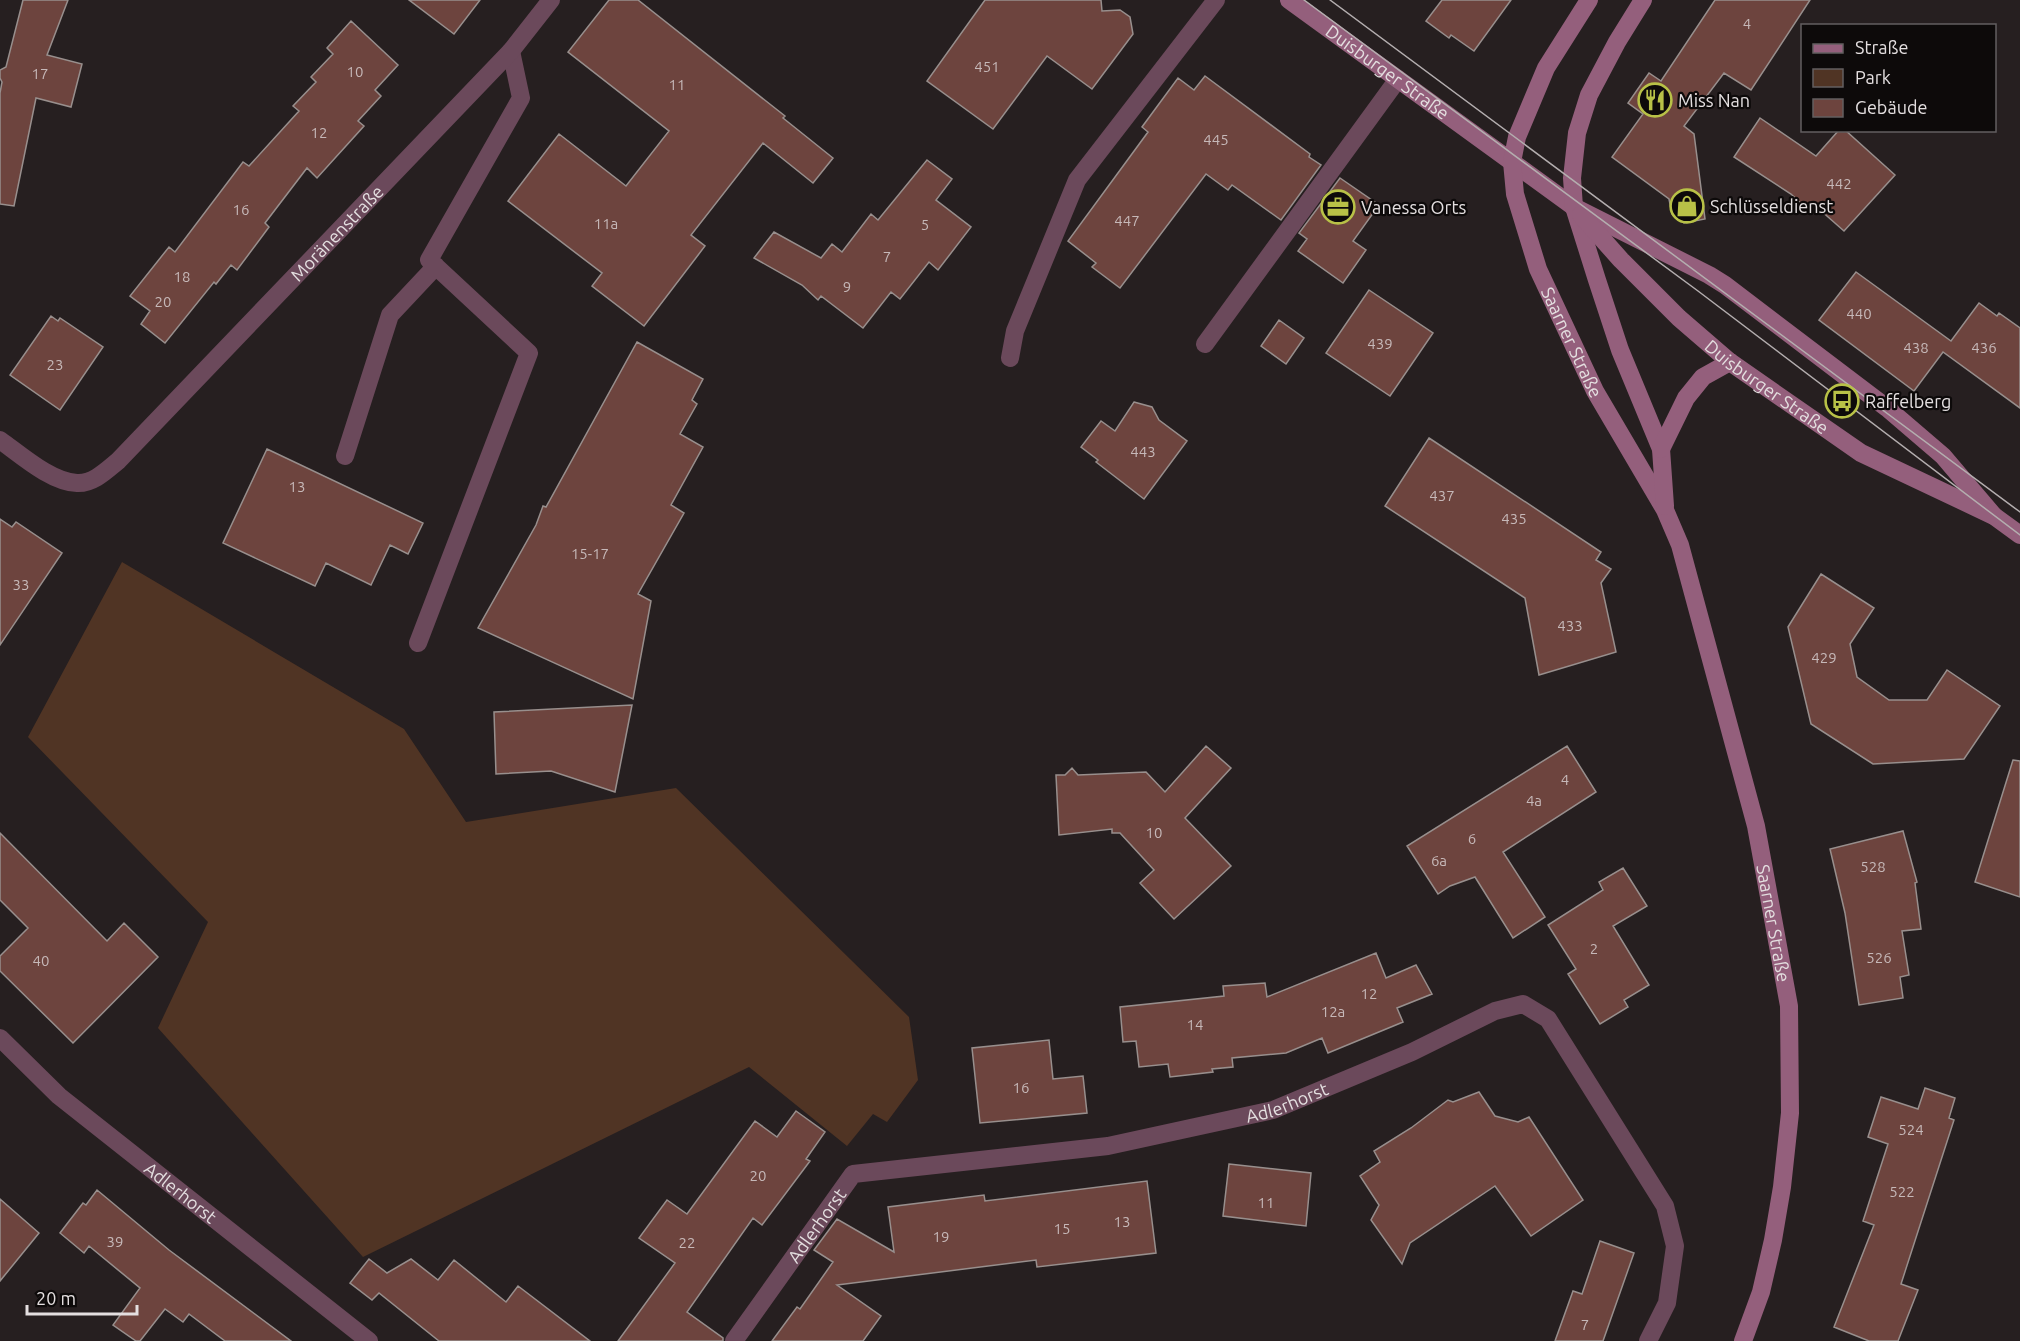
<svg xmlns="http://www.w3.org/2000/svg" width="2020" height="1341" font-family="Ubuntu,sans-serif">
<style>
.green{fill:#503424}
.building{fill:#6d443e;stroke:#988f8d;stroke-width:1.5}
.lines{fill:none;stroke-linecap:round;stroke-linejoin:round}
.lane{stroke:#6b495b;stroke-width:18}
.street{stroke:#6b495b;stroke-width:18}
.secondary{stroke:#945f7c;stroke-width:18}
.tram{stroke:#b4aeaf;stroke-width:1.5}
.labels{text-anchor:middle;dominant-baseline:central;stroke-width:4.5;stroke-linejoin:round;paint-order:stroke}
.number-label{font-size:15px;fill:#c6b8b8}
.street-label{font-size:18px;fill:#e4dfe0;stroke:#0d0a0a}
.poi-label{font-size:18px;fill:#e4dfe0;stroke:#0d0a0a;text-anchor:start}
</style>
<rect width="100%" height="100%" fill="#261f20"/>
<path class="green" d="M122,562L404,729L466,822L676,788L909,1017L918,1080L887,1122L873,1114L847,1146L749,1067L363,1257L158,1028L208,922L28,737Z"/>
<path class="building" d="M23,0H68L47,55L82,64L71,107L36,98L14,206L0,204V93L2,82L0,78V70L6,67Z
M409,0H480L454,34Z
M609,0H638L785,116L783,118L833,158L813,183L763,143L691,235L705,246L644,326L592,286L602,273L508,201L559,134L626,186L669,131L568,52Z
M985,0H1101L1102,11L1120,10L1130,17L1133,34L1092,89L1047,56L993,129L927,81Z
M1442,0H1511L1474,51L1451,35L1449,38L1426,21Z
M1715,0H1810L1751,90L1724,73L1684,126L1694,134L1705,219L1684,223L1672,214L1669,199L1612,157L1643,114L1628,103L1649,73L1661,81Z
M351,21L398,65L375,90L381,96L358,121L364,126L317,178L307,168L265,223L269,227L237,270L231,265L216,284L214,282L165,343L141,324L150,311L130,296L169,247L175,252L243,162L249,166L299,111L293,106L316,82L311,77L333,54L327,48Z
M1205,76L1310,154L1309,157L1321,165L1281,220L1232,185L1228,190L1206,174L1120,288L1092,267L1096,263L1068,241L1148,132L1142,127L1178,78L1194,90Z
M1760,118L1816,156L1839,130H1845L1895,175L1844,231L1811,202L1806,208L1791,194L1734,157Z
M927,160L952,179L936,200L971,227L938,270L929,262L900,299L891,292L863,328L821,296L818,300L802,285L754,258L774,232L821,258L832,244L842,252L871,214L878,220Z
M1340,178L1379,205L1353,241L1366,250L1343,283L1298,251L1307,239L1299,233Z
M1856,272L1951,341L1979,303L1997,316L1999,313L2020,328V408L1943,352L1914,391L1819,320Z
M1369,290L1433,333L1390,396L1326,353Z
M51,316L58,321L60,318L103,347L60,410L10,375Z
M1279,320L1304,338L1286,364L1261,346Z
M637,342L703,379L692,400L697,404L680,434L703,447L671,505L684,513L638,594L651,601L633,699L478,628L536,525L543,506L546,507Z
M1134,402L1152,407L1159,420L1187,441L1144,499L1096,462L1098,460L1081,447L1101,421L1115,431Z
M1429,438L1601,552L1596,560L1611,569L1601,583L1616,652L1539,675L1525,598L1385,506Z
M267,449L423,523L408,554L390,545L371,585L326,563L315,586L223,543Z
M0,519L12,527L16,522L62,553L0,645Z
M1821,574L1874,608L1850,644L1857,677L1889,700H1927L1947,670L2000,706L1964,759L1873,764L1811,724L1788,627Z
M632,705L615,792L551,771L496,774L494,712Z
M1206,746L1231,768L1185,818L1231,866L1174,919L1140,883L1154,870L1120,833H1112V829L1059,835L1056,775H1065L1072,768L1078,775L1146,772L1165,792Z
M1567,746L1596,792L1503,852L1545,917L1513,938L1475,877L1450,886L1438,894L1407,846Z
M2013,760L2020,761V897L1975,882Z
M1903,831L1917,882L1915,883L1921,929L1902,931L1909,975L1900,977L1903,998L1859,1005L1845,913L1830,849Z
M0,833L107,941L124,923L158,957L73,1043L0,971V956L28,928L0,900Z
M1623,868L1647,906L1613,926L1649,985L1624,1000L1628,1007L1600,1024L1568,974L1576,969L1548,925L1603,890L1599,882Z
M1376,953L1386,978L1416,965L1432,994L1397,1008L1403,1022L1328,1053L1322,1038L1286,1053L1232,1058L1233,1067L1212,1069L1213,1072L1170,1077L1168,1064L1139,1067L1136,1041L1123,1042L1120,1007L1224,996L1223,986L1265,983L1267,997Z
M1049,1040L1053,1079L1083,1076L1087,1113L980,1123L972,1048Z
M1925,1088L1955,1098L1949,1118L1954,1120L1901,1284L1918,1290L1898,1341H1869L1834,1327L1874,1225L1863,1221L1888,1144L1868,1137L1881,1097L1918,1109Z
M1479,1092L1495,1116L1518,1122L1529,1117L1583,1200L1531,1236L1495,1186L1410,1243L1402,1264L1371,1220L1379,1205L1360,1176L1380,1162L1374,1151L1411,1128L1448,1100L1453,1102Z
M796,1111L825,1132L806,1159L810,1161L762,1225L753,1218L687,1312L723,1338V1341H618L675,1263L639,1238L667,1200L687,1214L755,1121L777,1137Z
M1229,1164L1311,1173L1306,1226L1223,1216Z
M1147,1181L1156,1253L1037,1267L1036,1260L837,1285L881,1316L863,1341H772L797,1307L800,1309L833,1262L814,1250L837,1219L894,1252L888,1207L984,1195L985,1201Z
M97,1190L169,1250L291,1341H225L189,1314L183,1322L165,1309L140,1341H136L113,1325L140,1288L89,1246L84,1253L60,1233L83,1203L86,1205Z
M0,1199L39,1233L0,1281Z
M1600,1241L1634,1253L1603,1341H1555L1573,1291L1582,1294Z
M369,1259L387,1273L411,1259L438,1280L454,1260L506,1302L518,1286L590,1341H439L379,1293L372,1300L350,1283Z"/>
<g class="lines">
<path class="lane" d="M1205,344L1398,79
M1010,358L1015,331L1077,180L1216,0
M345,456L390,315L436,266
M418,643L529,353L429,260L521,98L511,51"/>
<g class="street">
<path id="s1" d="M0,440C21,455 51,482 77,483C93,484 107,470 118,461L511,51L551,0"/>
<path id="s2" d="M0,1038L59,1096L369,1341"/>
<path id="s3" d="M734,1341L853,1174L1108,1146L1273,1110L1412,1052L1495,1011L1523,1004L1548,1019L1665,1206L1675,1246L1667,1303L1648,1341"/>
</g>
<g class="secondary">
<path id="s4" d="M1289,0L1574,207L1709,275L1725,285L1887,408L1943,456L1994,516"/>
<path id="s5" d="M1589,0L1546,68L1517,137L1512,162L1515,194L1538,269L1595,391L1665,510L1680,545L1756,826L1789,1006L1790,1113L1782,1187L1773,1240L1761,1292L1743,1341"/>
<path d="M1643,0L1617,42L1589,95L1577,133L1572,178L1574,207L1597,280L1620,350L1661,449L1665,506"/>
<path id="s6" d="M1581,215L1621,260L1679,318L1730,362L1861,453L1994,516L2020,535"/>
<path d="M1661,449L1686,398L1703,377L1730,362"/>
</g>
<path class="tram" d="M1304,0L1698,291L2020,535
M1330,0L2020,512"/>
</g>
<defs>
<symbol id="restaurant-ring" viewBox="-11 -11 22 22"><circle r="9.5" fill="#0d0a0a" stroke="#b8c147" stroke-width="1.5"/><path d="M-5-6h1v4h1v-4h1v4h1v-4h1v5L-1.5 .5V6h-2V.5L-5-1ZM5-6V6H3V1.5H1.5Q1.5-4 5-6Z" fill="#b8c147"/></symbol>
<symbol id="shop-ring" viewBox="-11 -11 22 22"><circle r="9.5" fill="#0d0a0a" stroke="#b8c147" stroke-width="1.5"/><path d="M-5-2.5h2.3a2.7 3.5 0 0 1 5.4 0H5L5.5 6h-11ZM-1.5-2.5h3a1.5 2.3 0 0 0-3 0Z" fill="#b8c147"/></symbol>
<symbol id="office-ring" viewBox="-11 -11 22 22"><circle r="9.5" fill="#0d0a0a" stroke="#b8c147" stroke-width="1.5"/><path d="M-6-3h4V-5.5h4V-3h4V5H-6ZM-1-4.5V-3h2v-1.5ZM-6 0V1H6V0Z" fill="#b8c147"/></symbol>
<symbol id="bus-ring" viewBox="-11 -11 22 22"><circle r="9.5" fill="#0d0a0a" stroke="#b8c147" stroke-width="1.5"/><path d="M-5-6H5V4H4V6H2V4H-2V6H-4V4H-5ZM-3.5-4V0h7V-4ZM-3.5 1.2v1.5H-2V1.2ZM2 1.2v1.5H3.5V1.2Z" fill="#b8c147"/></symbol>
</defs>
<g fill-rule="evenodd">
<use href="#restaurant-ring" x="1636" y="81" width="38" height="38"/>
<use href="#shop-ring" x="1668" y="187" width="38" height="38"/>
<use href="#office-ring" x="1319" y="188" width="38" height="38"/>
<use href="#bus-ring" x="1823" y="382" width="38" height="38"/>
</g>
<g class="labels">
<g class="number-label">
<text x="1747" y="23">4</text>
<text x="987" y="66">451</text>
<text x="355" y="71">10</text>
<text x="40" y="73">17</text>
<text x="677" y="84">11</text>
<text x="319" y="132">12</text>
<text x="1216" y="139">445</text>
<text x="1839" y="183">442</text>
<text x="241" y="209">16</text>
<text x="1127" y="220">447</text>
<text x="606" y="223">11a</text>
<text x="925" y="224">5</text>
<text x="887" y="256">7</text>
<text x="182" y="276">18</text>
<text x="847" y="286">9</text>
<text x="163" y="301">20</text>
<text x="1859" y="313">440</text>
<text x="1380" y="343">439</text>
<text x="1916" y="347">438</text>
<text x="1984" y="347">436</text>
<text x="55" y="364">23</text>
<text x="1143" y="451">443</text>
<text x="297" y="486">13</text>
<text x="1442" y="495">437</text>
<text x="1514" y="518">435</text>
<text x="590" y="553">15-17</text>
<text x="21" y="584">33</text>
<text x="1570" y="625">433</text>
<text x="1824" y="657">429</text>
<text x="1565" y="779">4</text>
<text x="1534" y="800">4a</text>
<text x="1154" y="832">10</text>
<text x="1472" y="838">6</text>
<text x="1439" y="860">6a</text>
<text x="1873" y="866">528</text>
<text x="1594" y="948">2</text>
<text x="1879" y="957">526</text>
<text x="41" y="960">40</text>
<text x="1369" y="993">12</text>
<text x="1333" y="1011">12a</text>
<text x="1195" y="1024">14</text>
<text x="1021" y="1087">16</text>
<text x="1911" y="1129">524</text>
<text x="758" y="1175">20</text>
<text x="1902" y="1191">522</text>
<text x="1266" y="1202">11</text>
<text x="1122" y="1221">13</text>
<text x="1062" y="1228">15</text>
<text x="941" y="1236">19</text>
<text x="115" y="1241">39</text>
<text x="687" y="1242">22</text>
<text x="1585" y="1324">7</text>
</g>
<g class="street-label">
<text stroke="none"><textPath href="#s4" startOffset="122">Duisburger Straße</textPath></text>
<text stroke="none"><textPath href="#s1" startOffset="453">Moränenstraße</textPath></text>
<text stroke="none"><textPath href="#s5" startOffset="372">Saarner Straße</textPath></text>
<text stroke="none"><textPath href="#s6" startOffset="254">Duisburger Straße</textPath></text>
<text stroke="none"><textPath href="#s5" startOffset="992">Saarner Straße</textPath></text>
<text stroke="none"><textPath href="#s3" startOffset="646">Adlerhorst</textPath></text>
<text stroke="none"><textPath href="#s2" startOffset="238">Adlerhorst</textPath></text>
<text stroke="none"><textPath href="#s3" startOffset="142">Adlerhorst</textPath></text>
</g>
<g class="poi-label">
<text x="1678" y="100">Miss Nan</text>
<text x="1710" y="206">Schlüsseldienst</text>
<text x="1361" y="207">Vanessa Orts</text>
<text x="1865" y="401">Raffelberg</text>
</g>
</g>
<rect x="1801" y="24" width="195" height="108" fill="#0d0a0a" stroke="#635f60" stroke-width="1.5"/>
<rect x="1813" y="44" width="30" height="9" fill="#945f7c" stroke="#635f60" stroke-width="1.5"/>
<text x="1855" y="54" font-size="18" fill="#e4dfe0">Straße</text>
<rect x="1813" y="69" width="30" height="18" fill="#503424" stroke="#635f60" stroke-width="1.5"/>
<text x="1855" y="84" font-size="18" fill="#e4dfe0">Park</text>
<rect x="1813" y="99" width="30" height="18" fill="#6d443e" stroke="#635f60" stroke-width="1.5"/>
<text x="1855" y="114" font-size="18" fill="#e4dfe0">Gebäude</text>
<path d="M27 1305v9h110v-9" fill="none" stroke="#e4dfe0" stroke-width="3"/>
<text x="36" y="1305" font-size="18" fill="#e4dfe0" stroke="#0d0a0a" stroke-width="4.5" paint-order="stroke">20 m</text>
</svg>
